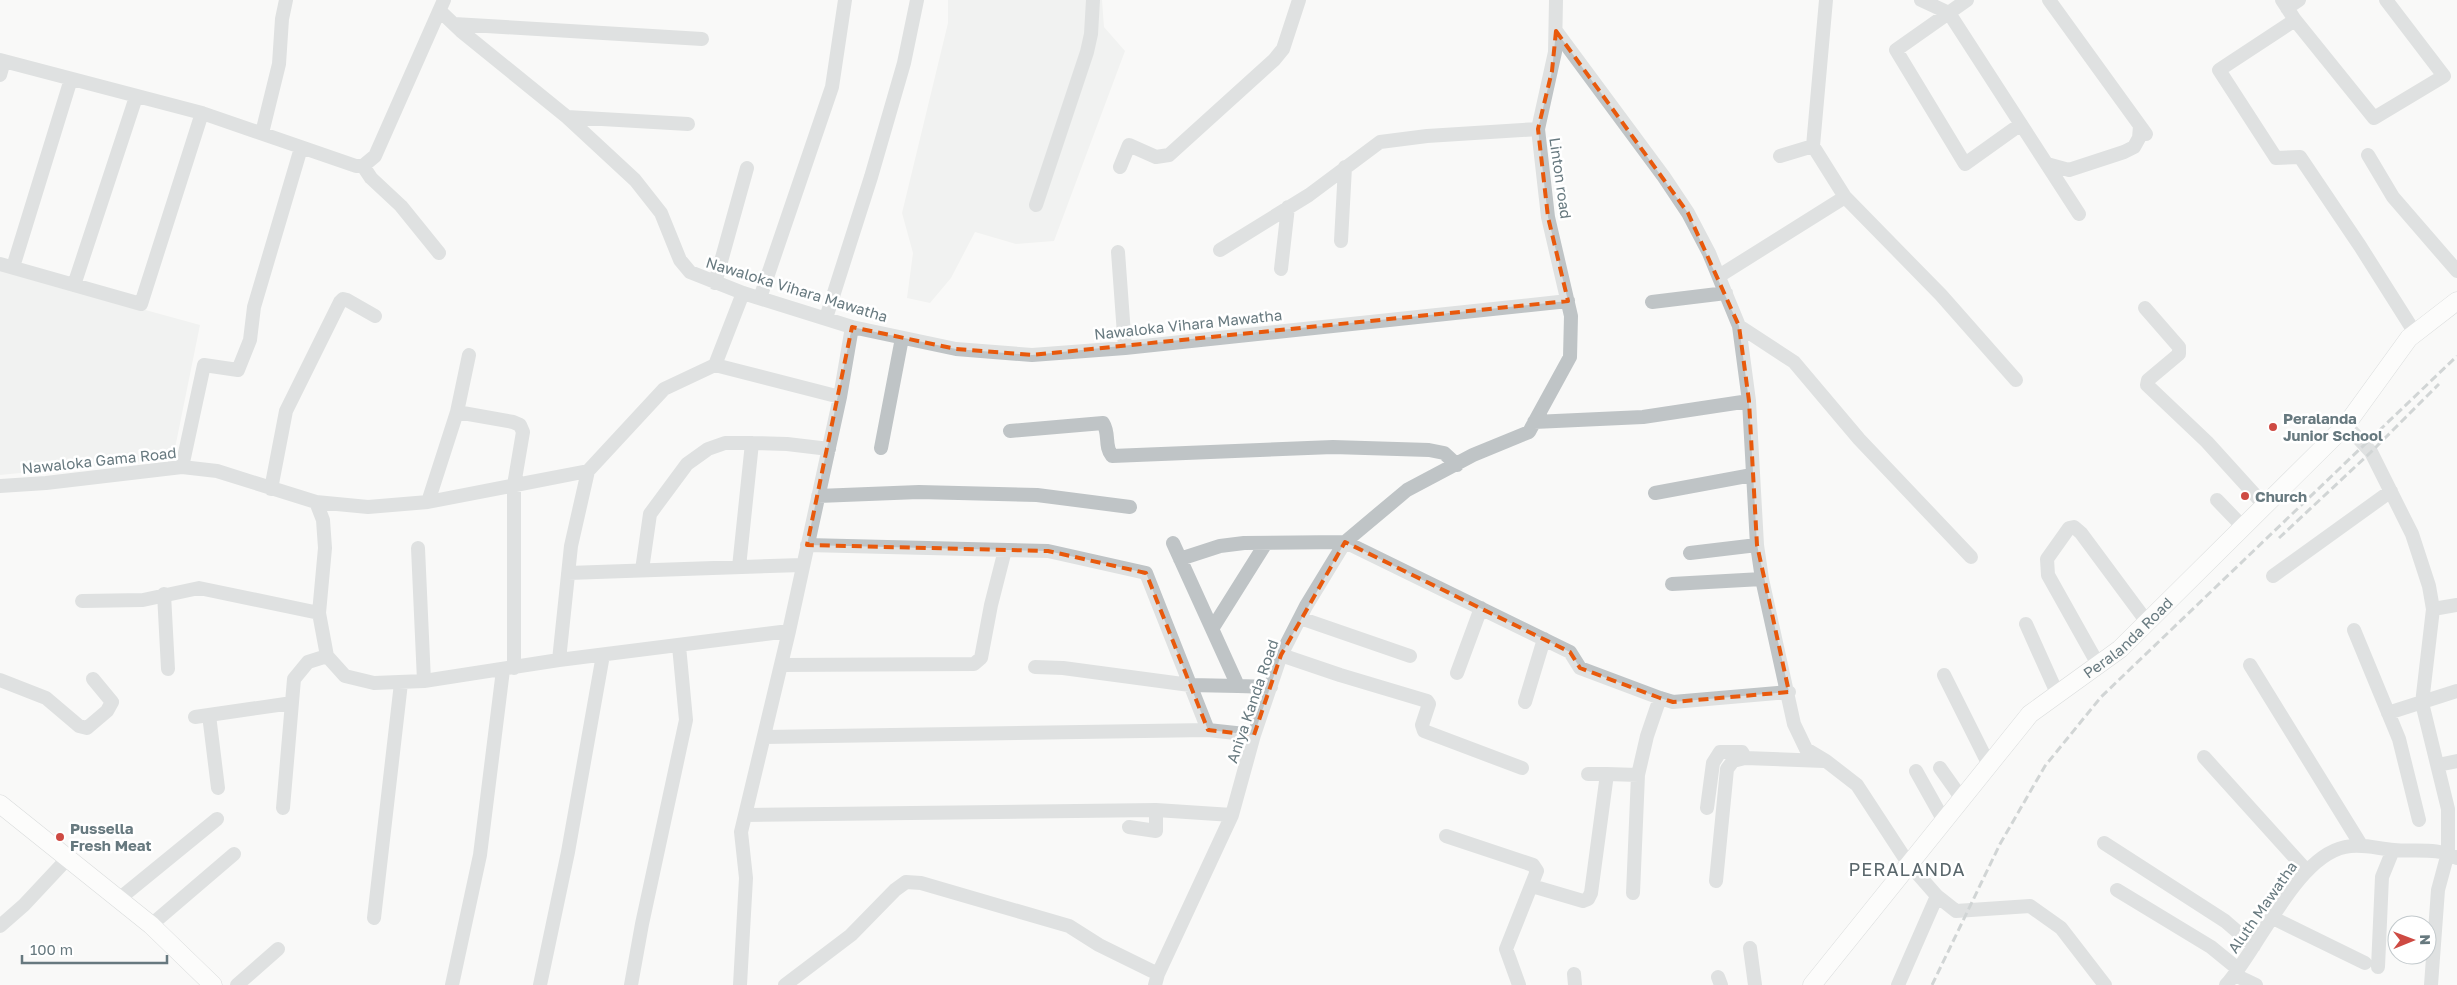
<svg xmlns="http://www.w3.org/2000/svg" width="2457" height="985" font-family="'Golos Text',sans-serif">
<style>
.built{fill:#e7e9e8}
.lines{fill:none;stroke-linecap:round;stroke-linejoin:round}
.major-casing{stroke:#b3b8bb;stroke-width:19}
.minor{stroke:#bfc4c6;stroke-width:14}
.major{stroke:#fff;stroke-width:18}
.rail{stroke:#a1a9ac;stroke-width:3;stroke-dasharray:8 4;stroke-linecap:butt}
.marked{fill:none;stroke:#e8590c;stroke-width:4;stroke-dasharray:10 6;stroke-linejoin:round}
.poi-dot{fill:#ce4a43;stroke:#fff;stroke-width:2}
.labels{text-anchor:middle;dominant-baseline:central;stroke-width:5;stroke-linejoin:round;paint-order:stroke}
.street-label{font-size:15px;fill:#67797f;stroke:#fff}
.poi-label{font-size:15px;font-weight:bold;fill:#67797f;stroke:#fff;text-anchor:start}
.quarter-label{font-size:18px;letter-spacing:1px;fill:#59666b;stroke:#fff}
</style>
<rect width="100%" height="100%" fill="#f9f9f8"/>
<path class="built" d="M948,0H1102L1104,27L1125,51L1054,241L1016,244L975,232L951,278L930,303L907,298L913,253L902,213L948,23Z
M0,270L200,325L173,458L0,475Z"/>
<g class="lines">
<defs>
<g id="major">
<path d="M0,804L151,925L213,985"/>
<path id="s1" d="M1812,985L2030,714L2120,649L2346,425L2409,338L2457,301"/>
</g>
</defs>
<use href="#major" class="major-casing"/>
<path class="minor" d="M1826,0L1813,146L1845,197L1941,295L2016,380
M1921,0L1949,13L2079,214
M1967,0L1896,50L1965,164L2021,124
M2049,0L2146,134
M2282,0L2295,20L2374,118L2444,76L2386,0
M2287,8L2299,0
M440,11L461,31L567,117L635,180L661,213L680,260L690,272L743,293L852,327L956,349L1032,355L1125,348L1568,301
M2295,20L2219,70L2276,158L2300,157L2360,246L2415,333
M454,24L702,39
M1556,31L1664,177L1688,213L1709,253L1739,326L1749,401L1757,545L1762,579L1794,724L1806,749L1826,761L1857,785L1908,863L1937,896L1956,911L2030,906L2061,928L2105,985
M0,60L202,113L356,166H363L375,156L444,0
M0,75L4,61
M567,117L688,124
M262,133L279,64L282,19L286,0
M2368,155L2393,197L2457,271
M1780,156L1813,146
M2047,164L2069,170L2124,152L2134,147L2139,138L2140,126
M363,166L371,178L401,206L439,253
M1120,167L1129,145L1156,157L1169,155L1274,60L1283,49L1299,0
M1036,205L1087,52L1091,34L1093,0
M1341,241L1345,167
M1220,250L1309,195L1380,142L1427,136L1538,129
M1118,252L1125,348
M0,264L141,304L202,113
M13,267L71,79
M1281,269L1288,207
M1719,276L1845,197
M715,283L747,168
M74,285L136,97
M760,298L832,87L845,0
M1652,302L1726,293
M2145,308L2179,347V354L2148,380L2147,385L2207,442L2265,506
M826,318L871,177L904,63L917,0
M1739,326L1794,362L1859,439L1971,557
M715,365L840,397
M457,412L513,422L520,425L523,432L514,485V668
M1534,422L1643,417L1749,401
M2346,425L2371,452L2412,534L2429,586L2433,609L2422,703L2448,809V853L2438,890L2431,985
M1010,431L1103,423C1110,434 1104,446 1112,456L1333,447L1429,450L1444,453L1457,465
M881,448L902,338
M182,467L204,365L238,370L250,340L254,307L301,148
M0,486L46,483L182,467L217,471L316,502L368,507L428,502L588,471L664,389L715,365L743,293
M271,489L286,411L340,302L343,299L347,300L375,316
M1655,493L1752,475
M818,496L919,492L1037,495L1130,507
M2217,500L2243,527
M316,502L323,520L325,548L319,613L327,656L345,676L374,683L424,681L559,660L789,631L840,397L852,327
M428,502L457,412L469,355
M1173,543L1238,686L1271,687
M807,545L1048,551L1146,573L1208,730
M418,548L424,681
M1690,553L1757,545
M1180,559L1220,546L1244,543L1345,542L1570,652L1580,668L1660,698L1673,702L1789,692
M739,567L752,443
M642,570L650,514L687,464L708,449L725,443H752L787,444L829,449
M568,573L802,565
M2273,576L2391,491
M1672,584L1762,579
M164,594L168,669
M82,601L143,600L199,588L319,613
M2433,609L2457,605
M1300,618L1410,656
M2026,624L2057,693
M1212,629L1266,543
M2354,630L2399,739L2419,820
M1281,655L1340,675L1427,701L1429,704L1422,725L1424,731L1522,768
M559,660L571,546L588,471
M782,665L974,664L981,658L991,605L1005,550
M2250,665L2361,845
M2099,666L2048,575L2047,559L2069,528L2074,527L2081,533L2147,622
M1035,667L1063,668L1190,685L1238,686
M1457,673L1481,608
M1944,675L1989,765
M0,680L46,698L79,726L87,728L107,711L112,702L93,679
M1525,702L1544,639
M2388,713L2457,691
M209,715L218,788
M195,717L292,703
M765,737L1208,730L1254,735
M2204,757L2306,870
M2438,765L2457,761
M1940,768L1962,799
M1916,771L1944,821
M1588,774H1607
M283,808L294,679L308,662L327,656
M1707,808L1713,763L1720,752H1742L1745,757
M746,815L1156,810L1232,815
M1129,827L1156,831V810
M1446,836L1533,865L1537,871L1506,949L1519,985
M2104,843L2225,921L2254,946
M1716,881L1727,769L1733,761L1745,758L1824,761
M1532,886L1583,901L1588,899L1591,893L1607,774L1638,775
M2117,890L2211,947L2238,969
M1633,893L1638,775L1647,736L1660,698
M119,899L217,819
M374,918L401,683
M2273,918L2365,963
M151,925L234,854
M0,926L24,905L68,858
M1750,948L1755,985
M2378,967L2382,877L2393,850
M1574,974L1575,985
M2235,975L2256,985
M1718,977L1721,985
M237,985L278,949
M452,985L480,855L503,670
M540,985L568,852L603,655
M631,985L642,924L686,720L679,646
M740,985L746,878L741,832L789,631
M785,985L851,935L895,890L906,882L921,883L1069,926L1099,945L1158,974
M1155,985L1158,974L1232,815L1254,735L1281,655L1306,606L1345,542L1407,490L1473,455L1529,432L1570,357L1571,316L1548,217L1538,129L1555,52L1556,0
M1898,985L1937,896
M2226,985C2259,948 2296,857 2345,847C2362,843 2378,849 2394,850C2414,852 2439,847 2457,858"/>
<use href="#major" class="major"/>
<path class="rail" d="M2279,538L2371,452L2439,384
M1932,985L2000,844L2045,766L2101,697L2457,356"/>
</g>
<path d="M0 0H2457V985H0ZM1556,31L1688,213L1739,326L1749,401L1757,545L1789,692L1673,702L1660,698L1580,668L1570,652L1345,542L1281,655L1254,735L1208,730L1146,573L1048,551L807,545L852,327L956,349L1032,355L1568,301L1548,217L1538,129L1552,71Z" fill="#f9f9f8" fill-opacity=".55" fill-rule="evenodd"/>
<path class="marked" d="M1556,31L1688,213L1739,326L1749,401L1757,545L1789,692L1673,702L1660,698L1580,668L1570,652L1345,542L1281,655L1254,735L1208,730L1146,573L1048,551L807,545L852,327L956,349L1032,355L1568,301L1548,217L1538,129L1552,71Z"/>
<g class="poi-dot">
<circle cx="2273" cy="427" r="5"/>
<circle cx="2245" cy="496" r="5"/>
<circle cx="60" cy="837" r="5"/>
</g>
<g class="labels">
<g class="street-label">
<text transform="translate(1561 178) rotate(82)">Linton road</text>
<text transform="translate(797 289) rotate(17)">Nawaloka Vihara Mawatha</text>
<text transform="translate(1188 324) rotate(-6)">Nawaloka Vihara Mawatha</text>
<text transform="translate(99 460) rotate(-6)">Nawaloka Gama Road</text>
<text stroke="none"><textPath href="#s1" startOffset="472">Peralanda Road</textPath></text>
<text transform="translate(1252 701) rotate(-71)">Aniya Kanda Road</text>
<text transform="translate(2262 907) rotate(-55)">Aluth Mawatha</text>
</g>
<g class="poi-label">
<text x="2283" y="418">Peralanda<tspan x="2283" dy="17">Junior School</tspan></text>
<text x="2255" y="496">Church</text>
<text x="70" y="828">Pussella<tspan x="70" dy="17">Fresh Meat</tspan></text>
</g>
<g class="quarter-label">
<text x="1907" y="869">PERALANDA</text>
</g>
</g>
<g transform="translate(2412 940) rotate(89)"><circle r="24" fill="#ffffff" stroke="#c2c9cc"/>
<path d="M0-4L9 19L0 12L-9 19Z" fill="#ce4a43"/>
<text y="-8" font-size="14" font-weight="bold" text-anchor="middle" fill="#67797f">N</text>
</g>
<path d="M22 955v8h145v-8" fill="none" stroke="#67797f" stroke-width="2.5"/>
<text x="30" y="955" font-size="15" fill="#67797f" stroke="#ffffff" stroke-width="4" paint-order="stroke">100 m</text>
</svg>
